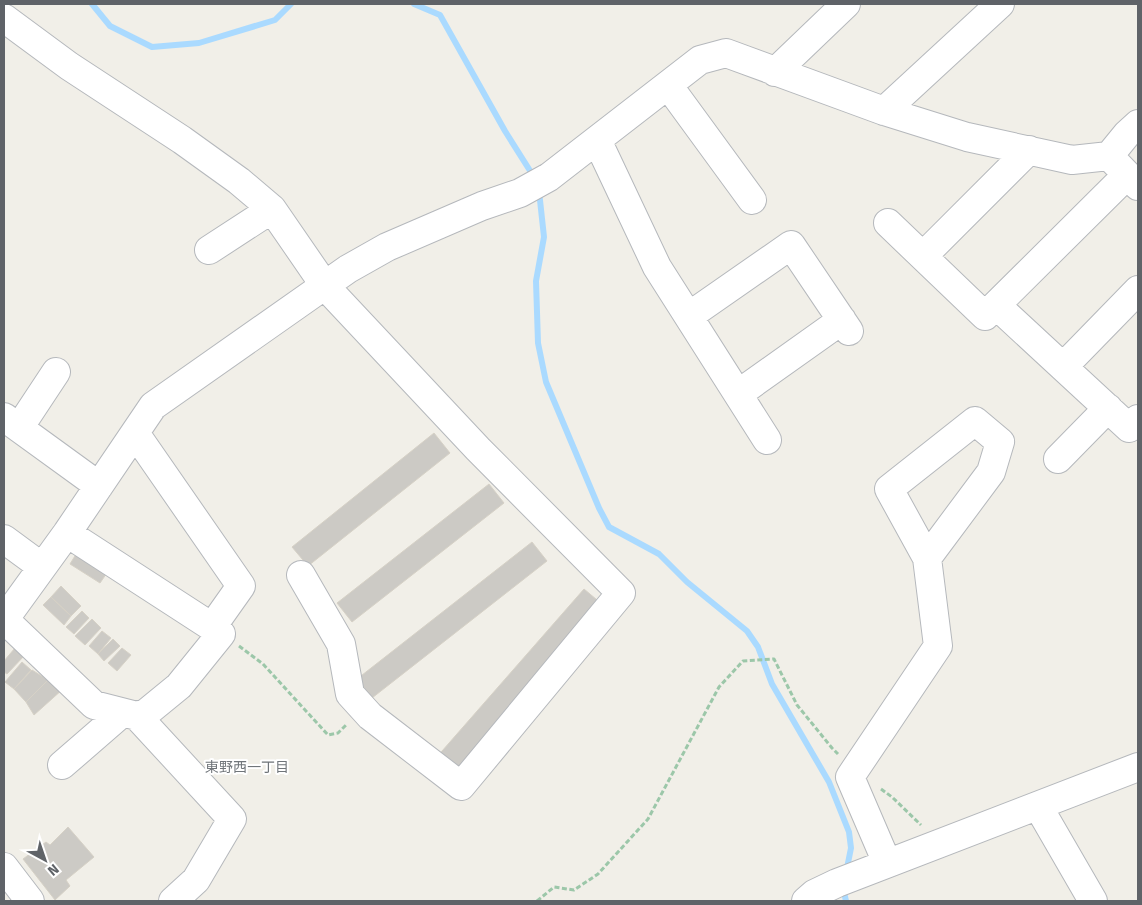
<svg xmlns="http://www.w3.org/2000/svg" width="1142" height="905" font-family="'Fira Sans','Noto Sans JP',sans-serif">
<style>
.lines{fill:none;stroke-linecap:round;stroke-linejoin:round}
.stream{stroke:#aadaff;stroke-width:6}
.building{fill:#cccac5;stroke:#d6d1c6}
.minor-casing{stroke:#b5b8bc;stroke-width:30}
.path{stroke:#9cc7a9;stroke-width:3;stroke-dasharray:5 2.5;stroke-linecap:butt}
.minor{stroke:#fff;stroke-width:28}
.labels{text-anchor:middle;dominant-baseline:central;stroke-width:4;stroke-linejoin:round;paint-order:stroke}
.neighbourhood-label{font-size:14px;fill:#70757a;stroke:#fff}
</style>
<rect width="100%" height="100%" fill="#f1efe8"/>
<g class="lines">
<path class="stream" d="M92,4L110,26L152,47L199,43L275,20L291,4
M414,4L440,15L505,131L534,177
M539,191L544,237L536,281L538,343L546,382L599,508L609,527L659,554L687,582L747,631L758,647L772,684L829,782L849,832L851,848L846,873
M843,888L846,901"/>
</g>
<path class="building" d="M434,433L450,453L308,566L292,547Z
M489,484L504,503L352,622L337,603Z
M532,542L547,561L372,698L357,679Z
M78,551L109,570L100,583L70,564Z
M61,586L81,606L71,616L51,597Z
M584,589L603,605L454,775L435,759Z
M51,597L71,616L64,625L43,605Z
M82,611L89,618L74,634L66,627Z
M92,619L101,628L85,645L75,636Z
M102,631L111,638L98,654L89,646Z
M113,639L120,646L104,661L98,654Z
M15,648L24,656L7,674L4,672V661Z
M122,648L131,655L117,671L108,663Z
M22,662L31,670L14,689L5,682Z
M32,670L48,680L26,702L14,689Z
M48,680L63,689L34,715L26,702Z
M68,827L94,857L66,880L70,886L55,900L23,859L46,842L50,845Z"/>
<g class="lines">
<defs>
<path id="minor" d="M4,18L69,66L182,140L239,181L272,209L325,286L478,449L621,593L461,786L370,716L350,694L341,644L301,575
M775,72L846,4
M668,85L752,200
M884,111L1000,4
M597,140L657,267L767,440
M1109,156L1127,134L1138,124
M888,223L985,316L1127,175
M209,250L272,209
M923,256L1029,150
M996,305L1129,428L1138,419
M689,316L791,245L849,331
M1063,367L1138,290
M738,394L842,320
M4,417L99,486
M19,428L56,372
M1058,459L1108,408
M67,533L212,627L241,586L135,433
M4,539L42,567
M4,619L94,705L137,716L146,713L179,686L221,634
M4,620L67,533L153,406L348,269L387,247L482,206L520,193L549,177L700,60L726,53L884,111L967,137L1072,160L1109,156L1138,186
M137,716L232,819L196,880L173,901
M62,765L122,713
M1038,806L1093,901
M887,863L850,777L938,646L927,558L889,489L975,421L1000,442L991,472L927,558
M4,867L30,901
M806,901L814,894L837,883L1138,767"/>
</defs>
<use href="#minor" class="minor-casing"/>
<path class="path" d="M239,646L263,664L328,735L338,733L347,724
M881,789L892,797L921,825
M537,901L554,887L574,890L598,874L648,819L719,687L743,661L774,659L797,705L832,748L838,754"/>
<use href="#minor" class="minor"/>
</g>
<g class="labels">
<g class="neighbourhood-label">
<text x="247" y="767">東野西一丁目</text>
</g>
</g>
<rect width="1142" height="905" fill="none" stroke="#5f6368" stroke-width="10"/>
<g transform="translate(45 860) rotate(140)" stroke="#ffffff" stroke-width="4" paint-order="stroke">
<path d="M0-4L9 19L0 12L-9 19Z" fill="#5f6368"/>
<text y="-8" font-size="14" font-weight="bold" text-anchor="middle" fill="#5f6368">N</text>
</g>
</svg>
